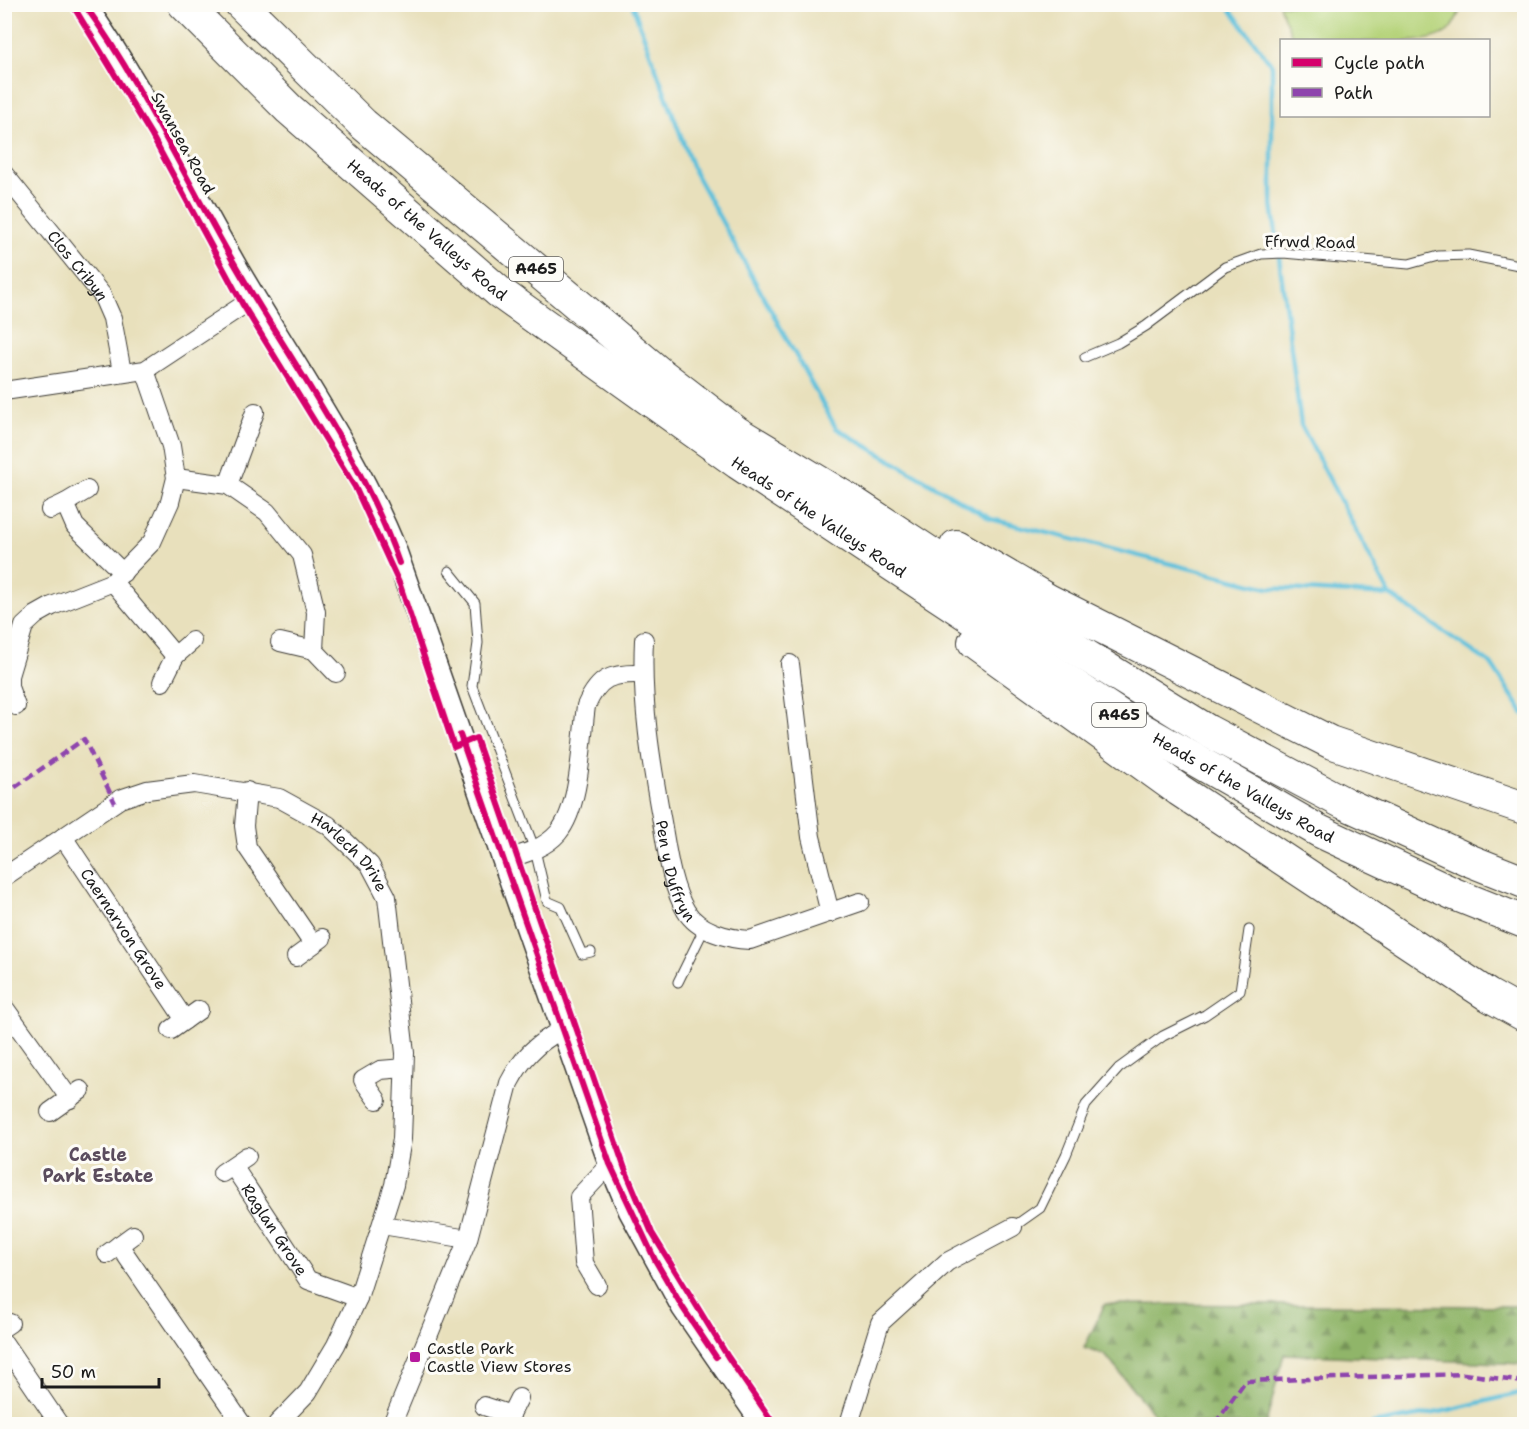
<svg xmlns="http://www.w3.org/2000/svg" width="1529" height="1429" font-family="'Shantell Sans',sans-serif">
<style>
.green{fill:#b5d379;stroke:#68784a;stroke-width:1.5}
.forest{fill:url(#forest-firs);stroke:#566842;stroke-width:1.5}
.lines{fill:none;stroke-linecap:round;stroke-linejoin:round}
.stream{stroke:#5dc0db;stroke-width:4.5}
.service-casing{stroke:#3b3934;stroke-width:11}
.minor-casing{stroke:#3b3934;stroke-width:20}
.tertiary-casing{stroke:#3b3934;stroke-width:25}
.trunk-casing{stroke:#3b3934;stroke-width:34}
.service{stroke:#fff;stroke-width:9}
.minor{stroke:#fff;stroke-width:18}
.tertiary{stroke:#fff;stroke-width:22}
.trunk{stroke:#fff;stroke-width:32}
.quiet{stroke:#8e44ad;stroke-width:4.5;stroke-dasharray:9 4.5;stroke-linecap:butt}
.cycleway-casing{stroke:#fdfcf7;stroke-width:10}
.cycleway{stroke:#d6006c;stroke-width:6}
.poi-dot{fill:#b5179e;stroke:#fdfcf7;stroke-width:2}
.labels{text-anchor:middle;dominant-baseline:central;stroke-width:6;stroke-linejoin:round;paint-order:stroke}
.shield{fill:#fdfcf7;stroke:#605f5e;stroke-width:1.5}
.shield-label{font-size:15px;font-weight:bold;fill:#1c1c1c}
.street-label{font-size:16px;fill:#1c1c1c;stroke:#fdfcf7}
.poi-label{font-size:16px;fill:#1c1c1c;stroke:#fdfcf7;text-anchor:start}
.neighbourhood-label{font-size:18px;font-weight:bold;fill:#5a4c5d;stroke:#fdfcf7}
</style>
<defs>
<pattern id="forest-firs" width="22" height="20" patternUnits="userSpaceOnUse" patternTransform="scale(1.5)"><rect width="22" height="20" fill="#90b569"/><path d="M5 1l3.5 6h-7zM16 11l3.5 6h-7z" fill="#759256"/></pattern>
</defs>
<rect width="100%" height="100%" fill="#fdfcf7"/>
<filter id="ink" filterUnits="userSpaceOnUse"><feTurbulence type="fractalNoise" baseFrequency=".0167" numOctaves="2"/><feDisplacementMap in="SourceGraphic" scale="12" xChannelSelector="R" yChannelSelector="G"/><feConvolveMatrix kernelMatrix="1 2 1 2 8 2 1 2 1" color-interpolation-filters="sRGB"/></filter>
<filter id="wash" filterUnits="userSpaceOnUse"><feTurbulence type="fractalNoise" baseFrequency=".008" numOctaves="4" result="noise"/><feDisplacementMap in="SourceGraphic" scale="24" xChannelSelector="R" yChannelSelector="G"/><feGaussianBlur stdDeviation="1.35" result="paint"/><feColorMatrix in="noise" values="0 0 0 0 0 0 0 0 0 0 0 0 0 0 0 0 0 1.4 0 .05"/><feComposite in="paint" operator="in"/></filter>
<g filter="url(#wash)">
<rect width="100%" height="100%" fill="#e8e0bc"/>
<path class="green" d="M1279,5H1463C1459,12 1454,27 1447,32C1422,50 1324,40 1292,36Z"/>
<path class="forest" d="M1105,1304L1524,1306V1364L1284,1354L1266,1424H1158L1156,1417L1105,1355L1084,1348Z"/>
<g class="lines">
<path class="stream" d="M632,4L694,171L836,428L991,519L1268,588L1390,595L1491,664L1524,714
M1226,4L1272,65V203L1301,425L1390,595
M1372,1424L1440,1412L1524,1392"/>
</g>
</g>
<g filter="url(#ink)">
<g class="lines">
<defs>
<path id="service" d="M1085,357L1118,343L1146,326L1225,267L1261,254L1283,253L1409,264L1438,256L1468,255L1524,266
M449,571L475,603L478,643L472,686L535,850L547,901L561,907L582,954L591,952
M678,982L705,927
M1013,1227L1040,1208L1066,1155L1086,1105L1119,1068L1163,1036L1205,1015L1240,991L1249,930"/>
<g id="minor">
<path id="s1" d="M4,174L102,295L112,318L122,372"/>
<path d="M4,391L145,370L254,298"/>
<path d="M176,478L228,485L267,512L302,555L316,612L314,650"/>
<path d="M228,485L255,412"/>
<path d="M65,503L87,490"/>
<path d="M50,510L65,503L75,526L123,573"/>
<path d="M113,582L175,656L162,682"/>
<path id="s2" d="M644,640C641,702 651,762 662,822C667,850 671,886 686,911C698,931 728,939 750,940L860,902"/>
<path d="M280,642L314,650L336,673"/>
<path d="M175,656L192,641"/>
<path d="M790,664L811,837L830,913"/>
<path d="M16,706L9,687V676L24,626L36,615L52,606L113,582L152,542L170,502L176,478L171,446L145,370"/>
<path d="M247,791L244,826L247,847L313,944"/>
<path id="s3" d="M63,837L185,1020"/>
<path d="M504,860C523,854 544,849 558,833C581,806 581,741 586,706C599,677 611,673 642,674"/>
<path id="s4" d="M4,877L120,799L147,790L194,784L279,798L328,825L370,865L387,897L405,1053L402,1139L394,1185L358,1298L336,1345L308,1392L277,1424"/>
<path d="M296,957L322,938"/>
<path d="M4,1007L70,1099"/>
<path d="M171,1030L199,1010"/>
<path d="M377,1100L363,1080L380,1070L404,1068"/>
<path d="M50,1112L81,1090"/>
<path id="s5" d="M233,1166L308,1280L358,1298"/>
<path d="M222,1173L247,1156"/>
<path d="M382,1225L468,1239"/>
<path d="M119,1245L242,1424"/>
<path d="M107,1254L133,1235"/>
<path d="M597,1285L584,1263L579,1197L610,1164"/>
<path d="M4,1327L10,1323"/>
<path d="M4,1343L59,1424"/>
<path d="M484,1406L511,1415"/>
<path d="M392,1424L468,1239L509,1083C522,1058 536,1044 561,1030"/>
<path d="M506,1424L519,1398"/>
<path d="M849,1424L880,1323L947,1262L1013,1227"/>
</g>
<path id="tertiary" d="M84,4C143,87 185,180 236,267C290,360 353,448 394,547L610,1164L630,1211L683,1308L763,1424"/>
<g id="trunk">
<path id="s6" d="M184,4L289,109L499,292L738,463L1131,723L1319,831L1454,894L1524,922"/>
<path d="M241,4L363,124L658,372L736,432L854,503L1085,655L1208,731L1344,803L1471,861L1524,882"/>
<path d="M956,546L1048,600L1330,742L1524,808"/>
<path d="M974,642L1179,790L1488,995L1524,1015"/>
</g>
</defs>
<use href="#service" class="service-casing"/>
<use href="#minor" class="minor-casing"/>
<use href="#tertiary" class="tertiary-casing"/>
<use href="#trunk" class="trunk-casing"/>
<use href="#service" class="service"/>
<use href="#minor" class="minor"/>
<use href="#tertiary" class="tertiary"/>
<use href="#trunk" class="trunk"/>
<path class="quiet" d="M4,795L84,739L115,803
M1215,1424L1245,1381L1464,1374L1524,1382"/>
<defs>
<path id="cycleway" d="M72,4L152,136L243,305L355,487L400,585L454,747L476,738L625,1169L652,1233L728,1357L774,1424
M84,4C144,87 186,181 237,268C293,365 362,457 399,563
M460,735L610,1164L655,1260L683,1308L716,1357"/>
</defs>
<use href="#cycleway" class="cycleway-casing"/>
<use href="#cycleway" class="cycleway"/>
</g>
</g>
<rect class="poi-dot" x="409" y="1351" width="12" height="12" rx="3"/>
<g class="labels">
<g class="shield">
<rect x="509" y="257" width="54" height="24" rx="4.5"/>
<rect x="1092" y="703" width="54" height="24" rx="4.5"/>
</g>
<g class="shield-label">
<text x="536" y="269">A465</text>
<text x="1119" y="715">A465</text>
</g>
<g class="street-label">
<text transform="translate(183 143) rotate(61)">Swansea Road</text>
<text stroke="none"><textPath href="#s6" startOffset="332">Heads of the Valleys Road</textPath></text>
<text transform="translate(1310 242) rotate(1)">Ffrwd Road</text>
<text stroke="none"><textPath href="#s1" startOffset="118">Clos Cribyn</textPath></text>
<text stroke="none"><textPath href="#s6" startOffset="818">Heads of the Valleys Road</textPath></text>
<text stroke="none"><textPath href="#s6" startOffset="1322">Heads of the Valleys Road</textPath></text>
<text stroke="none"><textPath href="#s4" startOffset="392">Harlech Drive</textPath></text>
<text stroke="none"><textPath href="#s2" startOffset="234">Pen y Dyffryn</textPath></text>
<text stroke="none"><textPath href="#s3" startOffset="110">Caernarvon Grove</textPath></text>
<text stroke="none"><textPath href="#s5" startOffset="76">Raglan Grove</textPath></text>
</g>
<g class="poi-label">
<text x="427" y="1348">Castle Park<tspan x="427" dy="18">Castle View Stores</tspan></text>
</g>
<g class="neighbourhood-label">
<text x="98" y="1155">Castle<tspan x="98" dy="21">Park Estate</tspan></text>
</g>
</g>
<rect width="1529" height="1429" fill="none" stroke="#fdfcf7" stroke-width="24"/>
<rect x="1280" y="39" width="210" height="78" fill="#fdfcf7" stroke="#a3a29f" stroke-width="1.5"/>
<rect x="1292" y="58" width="30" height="9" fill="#d6006c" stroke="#a3a29f" stroke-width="1.5"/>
<text x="1334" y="69" font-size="18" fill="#1c1c1c">Cycle path</text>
<rect x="1292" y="88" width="30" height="9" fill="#8e44ad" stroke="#a3a29f" stroke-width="1.5"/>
<text x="1334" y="99" font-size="18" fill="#1c1c1c">Path</text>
<path d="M42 1378v9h117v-9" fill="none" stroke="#1c1c1c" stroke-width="3"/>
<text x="51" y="1378" font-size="18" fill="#1c1c1c" stroke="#fdfcf7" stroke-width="4.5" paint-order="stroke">50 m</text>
</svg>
